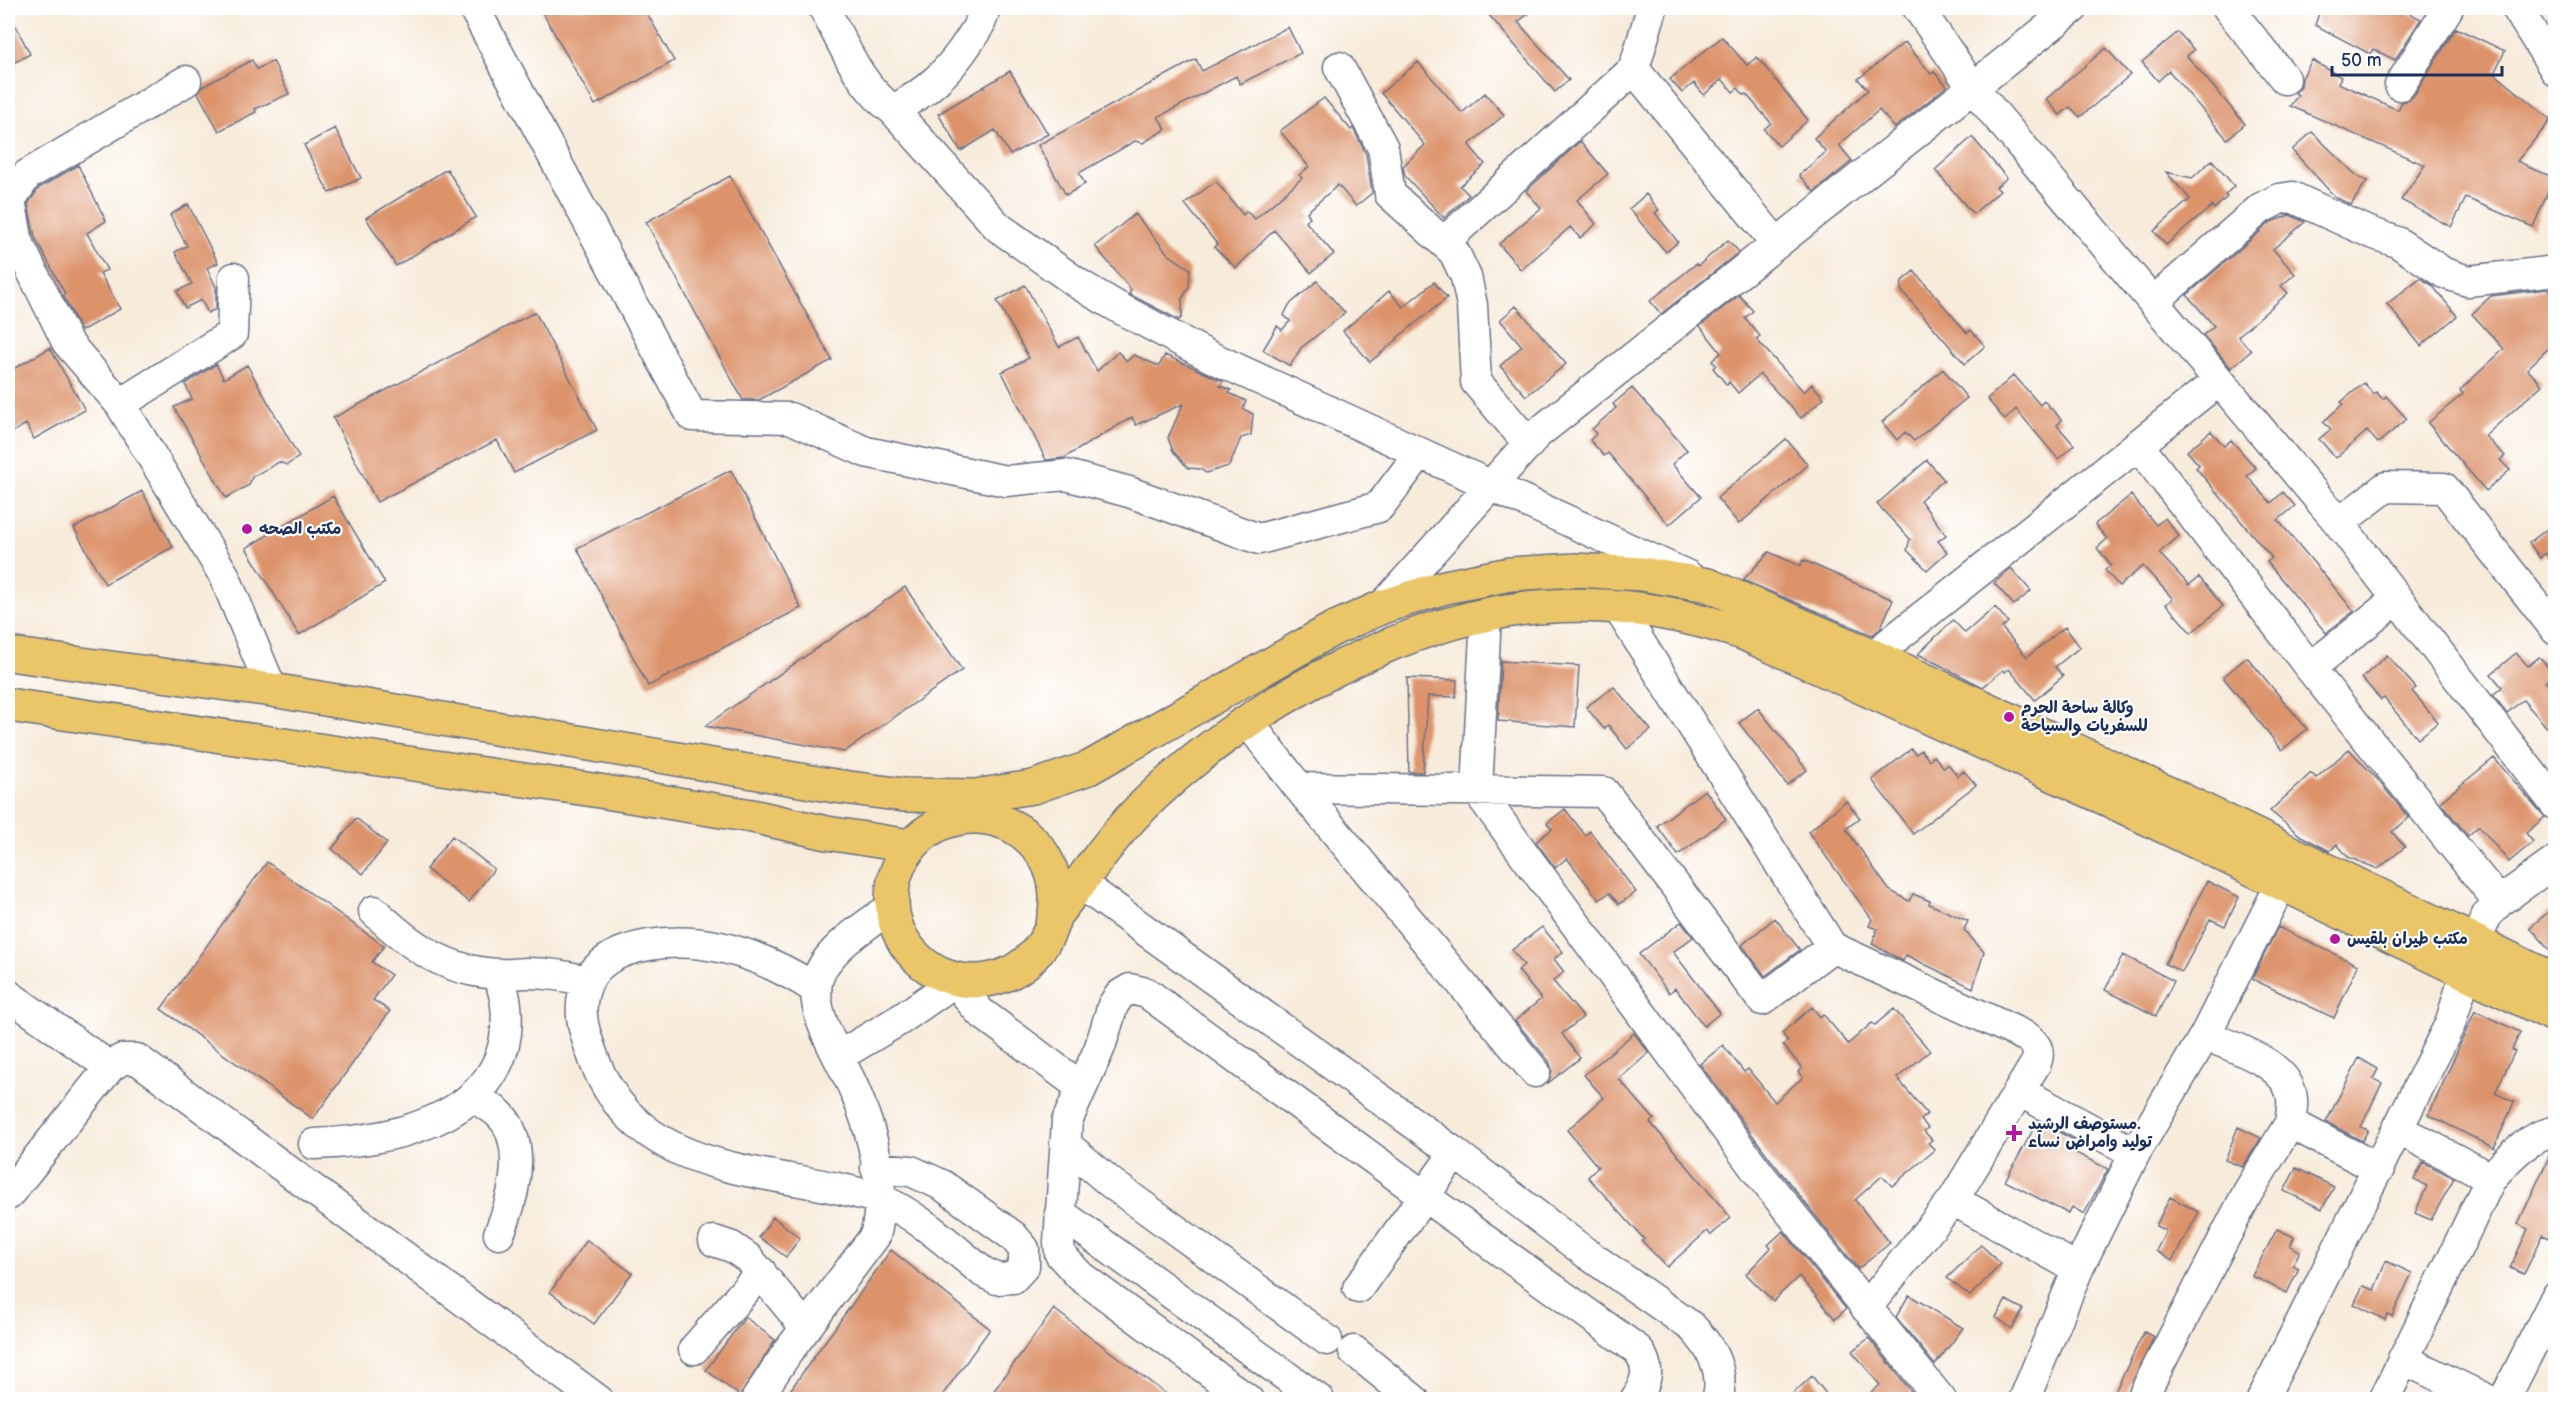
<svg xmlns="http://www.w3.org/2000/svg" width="2563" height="1407" font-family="'Balsamiq Sans','Playpen Sans Arabic',sans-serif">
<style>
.building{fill:#dc936b}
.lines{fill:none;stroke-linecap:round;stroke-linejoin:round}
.minor-casing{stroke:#687189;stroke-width:33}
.major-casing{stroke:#687189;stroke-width:36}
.minor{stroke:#fff;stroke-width:30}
.major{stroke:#ebc669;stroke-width:33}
.poi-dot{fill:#b5179e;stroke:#fff;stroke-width:2}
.labels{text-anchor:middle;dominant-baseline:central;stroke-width:4.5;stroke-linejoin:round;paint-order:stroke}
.poi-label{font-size:16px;font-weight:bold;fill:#1b2f5e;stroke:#fff;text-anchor:start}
</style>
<rect width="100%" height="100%" fill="#fff"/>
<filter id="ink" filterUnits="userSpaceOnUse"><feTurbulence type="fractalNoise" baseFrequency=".0167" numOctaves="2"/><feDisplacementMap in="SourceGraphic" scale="12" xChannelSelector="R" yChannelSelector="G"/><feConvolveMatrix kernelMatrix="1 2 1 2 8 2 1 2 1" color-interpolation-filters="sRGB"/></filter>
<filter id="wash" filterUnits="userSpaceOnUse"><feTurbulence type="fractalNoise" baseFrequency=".008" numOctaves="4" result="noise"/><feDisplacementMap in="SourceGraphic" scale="24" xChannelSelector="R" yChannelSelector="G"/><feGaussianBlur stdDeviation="1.35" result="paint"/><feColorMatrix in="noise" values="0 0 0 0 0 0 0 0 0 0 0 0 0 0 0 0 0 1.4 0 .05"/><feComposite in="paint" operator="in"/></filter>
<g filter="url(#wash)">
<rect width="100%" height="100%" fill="#f7ebda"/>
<g id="blocks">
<path class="building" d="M540,8H644L674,61L595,105Z
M1483,8H1535L1518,22L1569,80L1555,92Z
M2321,8H2399L2421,19L2395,60L2373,49L2370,54L2315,25Z
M8,11L30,54L8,66Z
M1288,27L1301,53L1240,84L1236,76L1158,117L1166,129L1143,143L1135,141L1079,173L1085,184L1066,195L1038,145L1196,59L1202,71Z
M2456,28L2505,51L2494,73L2551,120L2517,161L2554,178L2533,227L2466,198L2451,227L2401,200L2425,165L2290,106L2298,95L2295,93L2301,86L2302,78L2312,60L2341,77L2338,83L2398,110L2402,102L2409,100L2415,94Z
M2178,32L2194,50L2187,56L2245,124L2227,139L2169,71L2158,81L2142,62Z
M1722,37L1747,65L1757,57L1808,120L1779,146L1764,129L1771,123L1746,94L1744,95L1738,88L1733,92L1722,79L1704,95L1694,83L1682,93L1670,79Z
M1905,42L1931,74L1934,72L1947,86L1895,128L1879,110L1839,145L1852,161L1814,192L1799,175L1826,152L1814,138L1868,90L1858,79Z
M2106,48L2130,75L2080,117L2070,107L2060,115L2046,99Z
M252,60L257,69L273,61L289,94L255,109L256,112L219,131L198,93L202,87Z
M1418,62L1462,113L1485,93L1504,115L1469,145L1485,164L1460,186L1469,195L1444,218L1405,176L1403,166L1425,145L1381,93Z
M1010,71L1048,134L1010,155L995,130L961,151L938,114Z
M1324,98L1351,130L1353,128L1366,154L1372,193L1356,206L1338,185L1307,212L1310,217L1306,222L1334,254L1311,273L1274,230L1236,268L1214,247L1217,244L1185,204L1216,181L1243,215L1246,211L1255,219L1302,178L1299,175L1309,167L1280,131Z
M335,128L361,178L329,193L304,145Z
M2312,132L2357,176L2367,181L2351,205L2335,197L2292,150Z
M1972,137L2007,178L1996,187L2000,191L1973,214L1935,170Z
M1580,141L1608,174L1577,200L1596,224L1580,238L1570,227L1521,270L1499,244L1541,208L1526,191Z
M2212,160L2234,186L2225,195L2227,197L2214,209L2212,206L2166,245L2154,231L2190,199L2166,172L2192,178Z
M78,165L106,221L87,233L107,270L100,273L120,309L81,331L63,295L65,294L35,237L28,204L39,188Z
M447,169L476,217L396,266L366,218Z
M730,176L832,360L759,400H743L646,222Z
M1646,194L1659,210L1655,213L1678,242L1666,252L1629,209Z
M188,204L218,263L207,268L216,287V309L208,313L201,300L185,308L177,291L192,284L175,252L187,246L170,215Z
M1135,214L1168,254L1190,269L1189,287L1182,299V317L1179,320L1129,294L1131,290L1095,246Z
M2290,215L2305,222L2273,249L2295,274L2281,286L2288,293L2238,336L2251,351L2231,368L2203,335L2214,326L2187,295L2271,222Z
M1728,240L1739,252L1661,314L1650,301L1696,264L1698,266Z
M1914,271L1967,333L1971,330L1985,346L1965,364L1901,290L1902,281Z
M2420,278L2432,285L2457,316L2421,346L2387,304Z
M1317,281L1345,313L1301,348L1290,366L1263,350L1277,326L1282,330L1290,321L1284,315L1289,305Z
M1434,282L1447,298L1397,338L1398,339L1370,362L1343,331L1389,291L1403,307Z
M1025,285L1059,347L1078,337L1097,371L1118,352L1127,361L1134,355L1159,366L1165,355L1223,381L1220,386L1231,390L1229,393L1246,401L1243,409L1253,414L1251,435L1241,438L1229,466L1206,473L1200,469L1188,468L1173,451L1168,438L1183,404L1136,425L1132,417L1064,458L1046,460L1002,372L1029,358L997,301Z
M2547,289L2556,299V341L2527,369L2542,385L2485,436L2505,456L2500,460L2510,470L2486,491L2428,423L2463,394L2460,390L2504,349L2472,314L2491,296Z
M1739,295L1753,311L1745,318L1760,336L1756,339L1804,392L1812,384L1824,398L1801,418L1760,374L1738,393L1729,382L1727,385L1713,368L1716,365L1712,361L1721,353L1700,326Z
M1516,306L1566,364L1526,396L1500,366L1522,346L1500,320Z
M535,312L597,430L514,473L497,440L377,502L333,418Z
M50,348L85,410L34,439L26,424L8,435V372Z
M216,364L224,379L247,365L299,457L287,465L279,462L252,477L249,485L226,498L174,407L192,399L185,384Z
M1943,369L1967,398L1914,441L1905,432L1897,440L1882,422Z
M2014,375L2040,405L2044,401L2062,420L2057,425L2074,445L2058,459L2016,409L2005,420L1987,399Z
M2364,383L2373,394L2376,392L2383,399L2386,396L2407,419L2378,443L2367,431L2336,458L2319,439L2331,429L2323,422L2343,404L2341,402Z
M1632,388L1687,450L1672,464L1701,497L1669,525L1608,453L1604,456L1590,440L1596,434L1592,429L1616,408L1613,404Z
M2211,431L2224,446L2231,440L2256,468L2247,476L2271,503L2283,492L2295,506L2278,520L2354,611L2326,633L2267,562L2272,558L2196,468L2199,465L2187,451Z
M1786,439L1808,465L1739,524L1717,498Z
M1927,460L1944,480L1920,500L1946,535L1938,541L1947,552L1927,570L1907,550L1910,539L1877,504Z
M731,470L801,608L648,686L577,548Z
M142,491L173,547L105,584L74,528Z
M2131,495L2156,525L2165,518L2179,536L2159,553L2189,585L2199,577L2223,606L2191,633L2166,604L2173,599L2143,566L2119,586L2105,570L2111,565L2097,548L2107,539L2095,524Z
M333,496L385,583L299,635L246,548Z
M2556,522V565L2545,553L2540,558L2529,543Z
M1769,552L1800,566L1803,560L1893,600L1880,629L1872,635L1743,580Z
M2011,568L2031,591L2014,605L1994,583Z
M905,587L962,670L844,752L705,726Z
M1995,607L2008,622L2002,628L2027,657L2065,627L2080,647L2055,667L2063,676L2035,700L2009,669L2005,672L2003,670L1983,687L1918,654L1953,620L1965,633Z
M2516,653L2528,666L2539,657L2554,674L2545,682L2556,692V738L2523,700L2507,713L2493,695L2502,687L2491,674Z
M2387,655L2416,688L2412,691L2438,722L2418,739L2384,698L2381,700L2362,678Z
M2247,657L2307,729L2282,750L2223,677Z
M1501,661L1579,666L1575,727L1498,721Z
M1407,678L1457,680L1456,697L1428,696L1423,772H1409Z
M1614,687L1651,730L1627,749L1608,725L1604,729L1586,707Z
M1758,708L1807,770L1787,785L1739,723Z
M1911,749L1916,754L1921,750L1929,760L1934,756L1944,768L1948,764L1958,776L1964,771L1976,785L1913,834L1872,780Z
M2349,749L2377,779L2409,818L2392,832L2405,847L2378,869L2348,857L2337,844L2330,851L2301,836L2270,811L2311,773L2316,778Z
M2494,758L2545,817L2526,833L2533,842L2509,862L2479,826L2468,836L2440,802Z
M1705,790L1726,819L1678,855L1657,826Z
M1846,801L1860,818L1846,829L1889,890L1909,901L1913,894L1930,901L1929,904L1968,921L1964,930L1984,952L1973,988L1906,955L1903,961L1872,944L1877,929L1869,926L1872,919L1808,832Z
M1565,809L1585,835L1590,831L1636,892L1619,904L1609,893L1599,900L1567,858L1555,868L1536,842L1552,829L1547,823Z
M356,818L387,843L363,874L332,849Z
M452,836L494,869L469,902L426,869Z
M267,862L384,946L372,962L391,975L373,1000L390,1011L313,1119L161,1009Z
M2207,881L2239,897L2225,926L2210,919L2182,972L2165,964Z
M2556,906V957L2530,927Z
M1775,918L1800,950L1765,976L1742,945Z
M1681,922L1693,937L1673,952L1720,1013L1704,1026L1675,988L1669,993L1639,954Z
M1542,927L1563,952L1554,959L1564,972L1553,981L1583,1017L1562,1034L1580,1058L1548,1083L1552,1070L1549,1061L1515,1021L1541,999L1518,970L1524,965L1512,950Z
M2278,927L2358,965L2334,1018L2252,979Z
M2123,955L2174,981L2156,1016L2105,990Z
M1812,1007L1820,1017L1823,1014L1848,1044L1872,1023L1875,1025L1894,1009L1930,1051L1897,1078L1927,1114L1921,1120L1928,1128L1924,1131L1932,1140L1928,1143L1935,1150L1892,1186L1882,1176L1855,1200L1890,1243L1858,1269L1771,1160L1700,1064L1723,1045L1744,1072L1748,1069L1775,1102L1803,1077L1798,1072L1802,1068L1783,1045L1788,1041L1782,1033Z
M2475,1011L2520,1032L2512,1050L2515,1051L2495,1093L2514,1102L2494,1148L2429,1115Z
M1634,1033L1649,1053L1619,1079L1654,1119L1650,1122L1731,1218L1711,1235L1707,1231L1667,1267L1642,1241L1644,1239L1588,1177L1598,1167L1567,1130L1604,1098L1584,1075Z
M2359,1058L2378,1069L2373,1079L2382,1083L2361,1127L2368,1130L2362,1141L2326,1122Z
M2038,1121L2074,1140L2068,1149L2108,1169L2084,1214L2072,1207L2069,1214L2005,1181Z
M2238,1127L2261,1138L2243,1167L2225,1160Z
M2556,1149V1224L2549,1238L2543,1235L2524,1274L2510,1268L2528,1229L2518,1224L2552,1150Z
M2423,1162L2454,1178L2431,1220L2415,1213L2427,1186L2414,1180Z
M2296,1168L2334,1187L2322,1209L2284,1191Z
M2170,1197L2199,1212L2172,1261L2156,1251L2166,1231L2156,1226Z
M773,1217L800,1238L786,1257L759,1237Z
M2277,1229L2294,1237L2290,1246L2300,1251L2293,1265L2299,1268L2287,1293L2252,1276Z
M1783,1231L1846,1309L1835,1319L1799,1276L1773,1301L1746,1274L1771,1248L1768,1245Z
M587,1240L632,1273L594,1324L550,1292Z
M1981,1245L2001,1264L1970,1296L1947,1278Z
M891,1250L990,1329L939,1400H783Z
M2386,1261L2412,1273L2392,1316L2387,1314L2385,1320L2354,1304L2363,1286L2374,1290Z
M1909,1295L1963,1328L1935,1365L1896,1317Z
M2006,1300L2023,1309L2012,1329L1996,1317Z
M1054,1309L1174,1400H987Z
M745,1317L775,1340L740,1396L706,1370Z
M2144,1332L2154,1337L2124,1400H2111Z
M1869,1338L1918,1400H1863L1880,1385L1852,1351Z
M1812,1376L1831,1400H1786Z"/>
</g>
</g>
<g filter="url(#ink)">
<use href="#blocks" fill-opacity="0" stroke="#687189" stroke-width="1.5"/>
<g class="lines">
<defs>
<path id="minor" d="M474,8L692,416L790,418L866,452L1006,481L1066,475L1129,492L1259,539L1379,507L1420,453
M824,8C843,43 859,86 893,110L998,227L1080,285L1121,309L1209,356L1688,576
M1652,8L1634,69L1776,243
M1918,8L1973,88L2339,523L2556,805
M2228,8L2285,79
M2517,8L2556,71
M1339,67L1383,148L1390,194L1454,252L1466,277L1472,305L1476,382L1529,444
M186,81L27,175L10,200L18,243L67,342L120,404L224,575L272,690
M2400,85L2448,8
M893,110C927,92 948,73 969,41C976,30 983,21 985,8
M1445,241L1634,69
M2153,302L2261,208L2279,199L2292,197L2369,232L2397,242L2444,273L2468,281L2556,271
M120,404L232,334L234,278
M2138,445L2310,668L2499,902
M2339,523L2386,487L2444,488L2556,630
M1617,606L1832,947L2027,1037C2036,1045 2041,1050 2036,1063L1953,1200
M1382,607L1537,434L2073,8
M1486,615L1477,790L1757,1171L1941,1400
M1873,656L2218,381
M2310,668L2397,599
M1248,722L1299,788L1535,1072
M1299,788L1604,792L1762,1000L1832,947
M1081,884L1455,1153L1586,1253L1692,1327C1711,1347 1726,1371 1717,1400
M374,911C410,946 447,972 499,974C508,975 518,973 527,973C547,973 567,976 586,981
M816,989C766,957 709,935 649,945C620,950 592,961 584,992C577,1017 587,1039 595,1062C642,1183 778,1166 879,1199C913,1211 954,1249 983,1272L997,1279L1013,1278L1024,1266V1249L1013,1236L942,1185L911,1171L876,1168
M8,995L110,1067
M2205,1035L2281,884
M839,1056L901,1019L957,980L968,998L980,1012L1081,1087
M2019,1091L2135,1153
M473,1098C485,1104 498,1110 506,1122C526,1154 512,1203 499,1234
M2398,1129L2491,1178
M314,1144C398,1141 517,1115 506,1005C505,995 501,984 499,974
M1065,1144L1111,1183L1327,1340
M8,1195L110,1067L122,1059H137L598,1400
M1060,1213L1319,1400
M714,1241L732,1247L748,1258L806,1328
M1358,1288L1455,1153
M1866,1308L1953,1200L2078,1269
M694,1349L761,1272
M1354,1351L1414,1400
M2403,1359L2488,1400
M756,1400L787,1353L875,1236C888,1190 873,1132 854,1089C841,1058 806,1010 819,975C829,948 869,923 892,907
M1248,1400L1080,1276L1060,1254L1059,1242L1067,1121L1100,1047L1113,1005L1120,995L1130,989L1147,993L1424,1196L1638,1350C1651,1368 1647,1382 1635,1400
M2024,1400L2078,1269L2135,1153L2205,1035C2234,1048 2289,1063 2292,1099C2293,1107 2291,1115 2290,1123L2379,1169
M2141,1400L2248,1192L2290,1123
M2262,1400L2450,1024L2475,943L2487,915L2499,902L2556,861
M2384,1400L2491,1178C2512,1155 2525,1139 2556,1131
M2504,1400L2556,1297"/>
<path id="major" d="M8,654L272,690L835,786L904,795L975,796L1033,787L1089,768L1331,630L1382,607L1445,587L1510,574L1576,570L1642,574L1708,585L1873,656L2176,797L2556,981
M8,705L593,790L752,816L827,833L910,846
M892 899a82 82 0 1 1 164 0a82 82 0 1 1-164 0Z
M1055,915C1082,882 1104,846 1134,815C1229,718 1383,627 1519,609C1595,599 1670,609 1743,633L2107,799L2556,1016"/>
</defs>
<use href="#minor" class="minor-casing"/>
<use href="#major" class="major-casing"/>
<use href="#minor" class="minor"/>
<use href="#major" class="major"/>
</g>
</g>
<g class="poi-dot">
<circle cx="247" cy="529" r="6"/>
<circle cx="2009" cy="717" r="6"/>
<circle cx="2335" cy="939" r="6"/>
<path d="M2011 1124h6v6h6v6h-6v6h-6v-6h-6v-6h6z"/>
</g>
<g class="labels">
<g class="poi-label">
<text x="259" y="529">مكتب الصحه</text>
<text x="2021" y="708">وكالة ساحة الحرم<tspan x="2021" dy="18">للسفريات والسياحة</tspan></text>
<text x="2347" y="939">مكتب طيران بلقيس</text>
<text x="2028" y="1124">مستوصف الرشيد.<tspan x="2028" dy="18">توليد وامراض نساء</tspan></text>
</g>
</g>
<rect width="2563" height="1407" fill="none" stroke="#fff" stroke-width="30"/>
<path d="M2332 66v9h170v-9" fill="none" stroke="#1b2f5e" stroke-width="3"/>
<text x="2341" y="66" font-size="18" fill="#1b2f5e" stroke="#ffffff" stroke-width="4.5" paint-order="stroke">50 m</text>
</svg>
